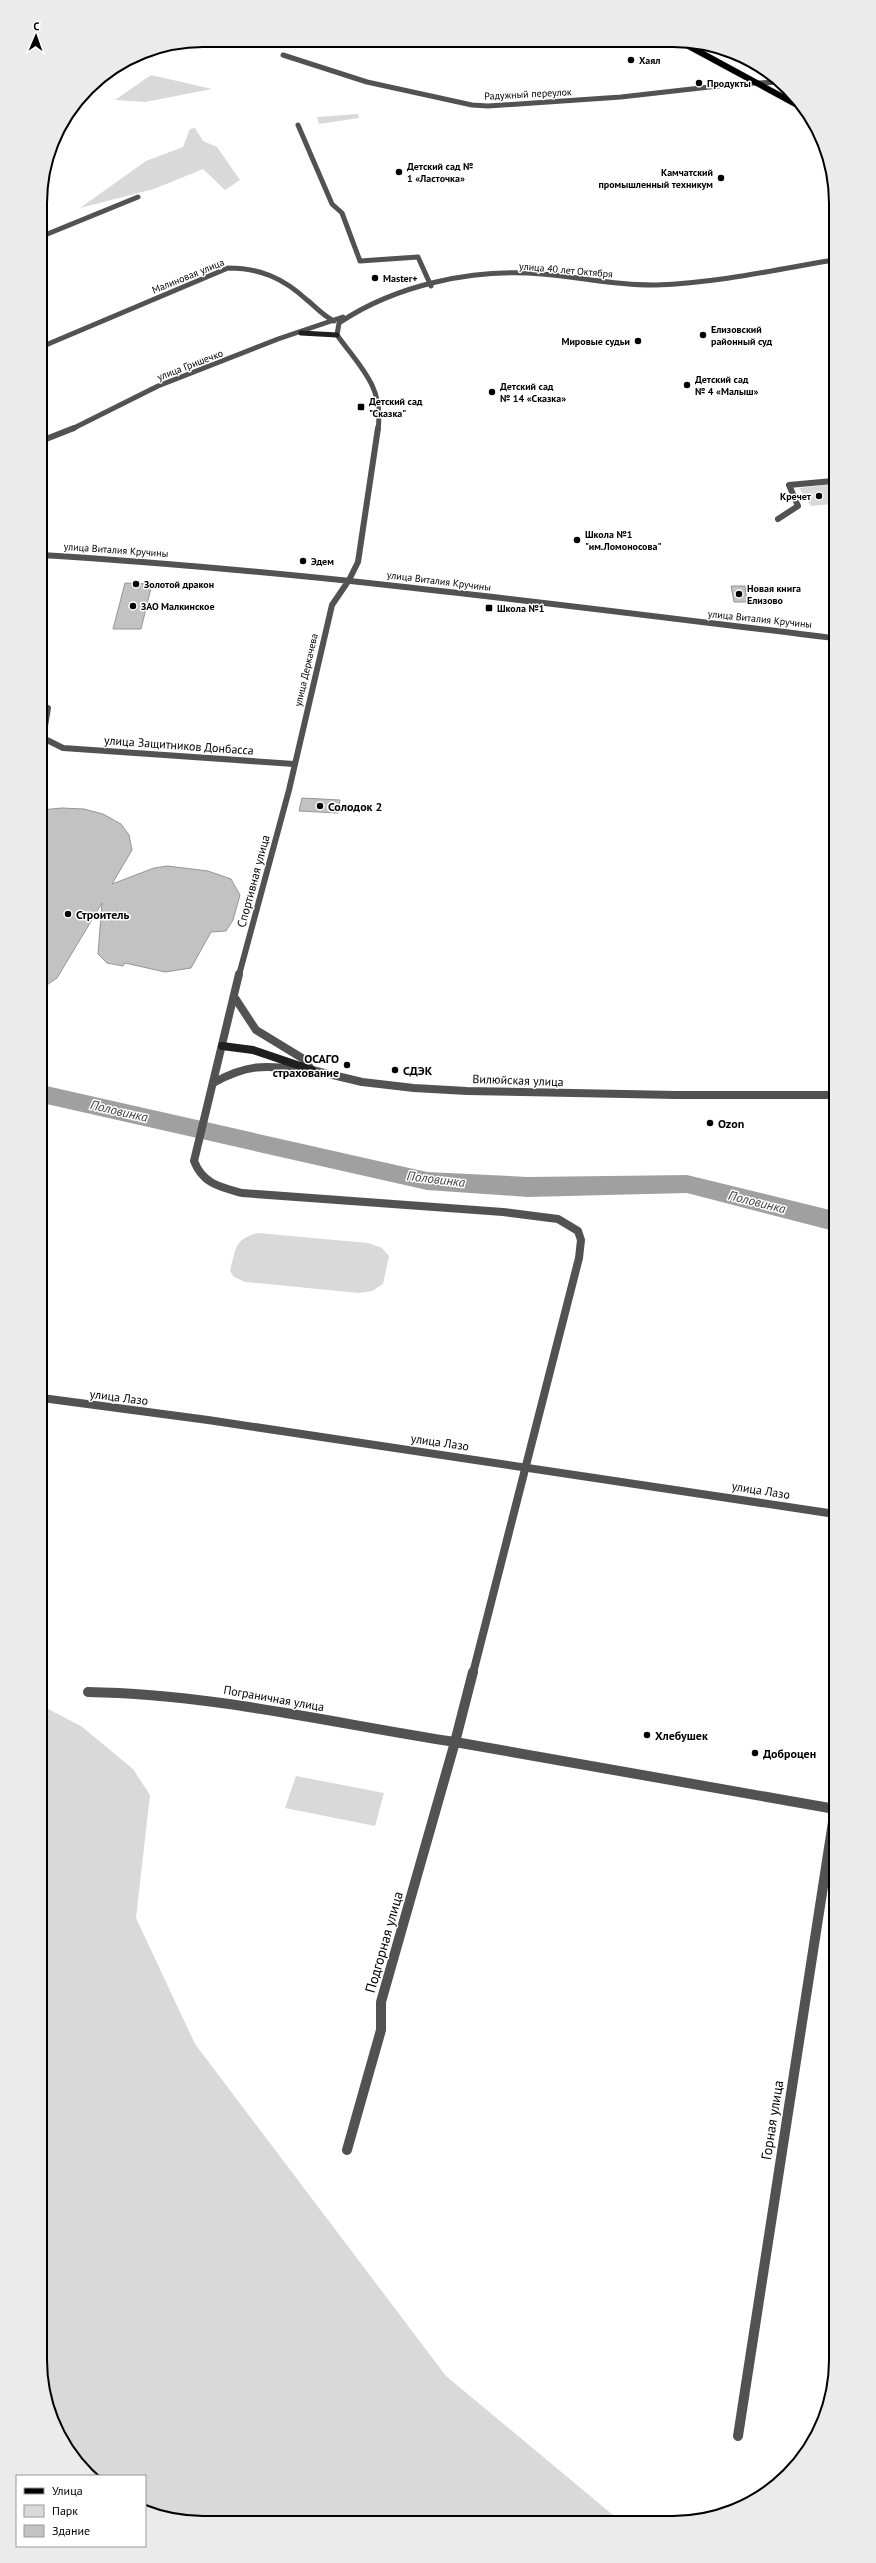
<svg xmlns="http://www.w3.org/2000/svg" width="876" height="2563" font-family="'PT Sans',sans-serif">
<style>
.green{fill:#d9d9d9}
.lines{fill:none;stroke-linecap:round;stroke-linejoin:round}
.river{fill:#a0a0a0;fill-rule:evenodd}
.building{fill:#c2c2c2;stroke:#969696}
.primary-casing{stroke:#dbdbdb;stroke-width:7}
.minor-far3{stroke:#525252;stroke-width:5}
.minor-far2{stroke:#525252;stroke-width:6}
.minor-far1{stroke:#525252;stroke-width:8}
.minor{stroke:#525252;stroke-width:10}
.tertiary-far2{stroke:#525252;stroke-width:6}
.tertiary-far1{stroke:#525252;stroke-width:8}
.tertiary{stroke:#525252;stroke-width:10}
.secondary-far1{stroke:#1f1f1f;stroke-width:5}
.secondary{stroke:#1f1f1f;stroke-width:8}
.primary{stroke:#000;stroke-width:6}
.poi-dot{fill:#000;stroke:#fff;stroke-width:1.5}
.labels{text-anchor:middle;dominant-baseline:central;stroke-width:3;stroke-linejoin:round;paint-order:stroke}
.far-poi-label{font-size:10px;font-weight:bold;fill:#000;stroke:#fff;text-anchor:start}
.far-street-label{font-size:10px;fill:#000;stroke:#fff}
.street-label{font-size:12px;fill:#000;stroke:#fff}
.poi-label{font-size:12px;font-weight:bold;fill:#000;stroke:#fff;text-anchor:start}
.water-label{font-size:13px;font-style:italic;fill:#414141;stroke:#fff}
.near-street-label{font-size:14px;fill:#000;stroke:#fff}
.rim{fill:none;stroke:#000;stroke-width:2}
</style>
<rect width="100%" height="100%" fill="#fff"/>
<path class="green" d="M151,75L212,89L145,102L115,100Z
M358,114L359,118L319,124L317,117Z
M195,128L203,141L217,147L240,180L225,190L203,169L154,189L80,208L146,161L183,147L190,129Z
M833,484V504L811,506L799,488Z
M258,1233L368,1243L382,1248L389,1256L383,1284L372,1291L359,1293L245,1282L234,1277L230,1271C236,1249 234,1239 258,1233Z
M42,1709H48L81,1726L133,1769L150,1795L136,1918L195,2044L446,2376L619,2520H172L145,2511V2476H89L62,2441L43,2392Z
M296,1776L384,1793L375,1826L285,1808Z"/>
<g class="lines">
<path class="river" d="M42,1085L427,1172L528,1177L687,1175L834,1211V1231L687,1193L528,1197L427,1190L42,1103Z"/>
</g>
<path class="building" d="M125,583L152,584L141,629H113Z
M731,586H745L747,602H734Z
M302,798L340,800L338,813L299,811Z
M62,808L84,809L103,814L121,824L129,835L132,850L112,884L154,868L167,866L208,871L231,879L240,895L233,920L226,931L211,932L191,968L165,972L125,963L123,966L107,963L98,954L102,903L57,978L41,989V810Z"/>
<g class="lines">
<defs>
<path id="primary" d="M683,43L803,108"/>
</defs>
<use href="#primary" class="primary-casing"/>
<path class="minor-far3" d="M283,55L367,82L472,105L488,106L621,97L736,84L781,82
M298,125L332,204L342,213L360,261L418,257L431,286
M40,237L138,197
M41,347L228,268C260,268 283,278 307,300C316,307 323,316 334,321
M72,429L158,386L278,339L343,317
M378,429C384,387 360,367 337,335L339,323C395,285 474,268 542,274C580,277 618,286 656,285C716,283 775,270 833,260"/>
<path class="minor-far2" d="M41,441L74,428
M778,519L798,506L789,485L833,481
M349,580L358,562L378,428
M41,705L48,708L43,738L63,748L294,764"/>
<path class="minor-far1" d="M213,1083C251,1062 268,1066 310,1070
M42,1398L208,1420L835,1514"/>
<path class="minor" d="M88,1692C212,1694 332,1723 455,1742L381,2002V2030L347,2150
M738,2436L835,1809"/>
<path class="tertiary-far2" d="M41,555C306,571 569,606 833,638
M239,975L289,790L332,605L349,580"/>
<path class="tertiary-far1" d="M239,974L194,1161C203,1184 220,1187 242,1193L503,1212L558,1219L578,1231L581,1240L579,1258L473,1673
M235,998L256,1030L302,1058L312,1070L362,1082L414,1088L467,1091L676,1095H834"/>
<path class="tertiary" d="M473,1672L455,1742L835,1809"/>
<path class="secondary-far1" d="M301,333L337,335"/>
<path class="secondary" d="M222,1046L253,1050L312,1070"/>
<use href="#primary" class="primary"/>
</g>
<g class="poi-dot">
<circle cx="631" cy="60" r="4"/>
<circle cx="699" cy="83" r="4"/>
<circle cx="399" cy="172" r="4"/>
<circle cx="721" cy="178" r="4"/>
<circle cx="375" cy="278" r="4"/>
<circle cx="703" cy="335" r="4"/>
<circle cx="638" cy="341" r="4"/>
<circle cx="687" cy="385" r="4"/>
<circle cx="492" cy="392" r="4"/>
<rect x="357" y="403" width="8" height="8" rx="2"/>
<circle cx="819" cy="496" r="4"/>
<circle cx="577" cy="540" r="4"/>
<circle cx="303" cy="561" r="4"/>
<circle cx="136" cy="584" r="4"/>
<circle cx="739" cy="594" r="4"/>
<circle cx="133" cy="606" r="4"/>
<rect x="485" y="604" width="8" height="8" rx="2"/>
<circle cx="320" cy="806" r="4"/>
<circle cx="68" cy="914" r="4"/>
<circle cx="347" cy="1065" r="4"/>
<circle cx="395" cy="1070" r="4"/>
<circle cx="710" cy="1123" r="4"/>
<circle cx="647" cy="1735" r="4"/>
<circle cx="755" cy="1753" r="4"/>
</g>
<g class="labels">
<g class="far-poi-label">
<text x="639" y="60">Хаял</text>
<text x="707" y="83">Продукты</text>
<text x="407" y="166">Детский сад №<tspan x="407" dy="12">1 «Ласточка»</tspan></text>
<text x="713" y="172" text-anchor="end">Камчатский<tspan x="713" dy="12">промышленный техникум</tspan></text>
<text x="383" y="278">Master+</text>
<text x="711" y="329">Елизовский<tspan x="711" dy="12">районный суд</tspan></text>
<text x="630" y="341" text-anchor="end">Мировые судьи</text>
<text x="695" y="379">Детский сад<tspan x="695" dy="12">№ 4 «Малыш»</tspan></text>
<text x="500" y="386">Детский сад<tspan x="500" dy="12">№ 14 «Сказка»</tspan></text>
<text x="369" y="401">Детский сад<tspan x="369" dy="12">"Сказка"</tspan></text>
<text x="811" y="496" text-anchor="end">Кречет</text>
<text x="585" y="534">Школа №1<tspan x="585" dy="12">"им.Ломоносова"</tspan></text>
<text x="311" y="561">Эдем</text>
<text x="144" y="584">Золотой дракон</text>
<text x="747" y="588">Новая книга<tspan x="747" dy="12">Елизово</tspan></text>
<text x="141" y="606">ЗАО Малкинское</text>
<text x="497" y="608">Школа №1</text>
</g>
<g class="far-street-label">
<text transform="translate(528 94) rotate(-3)">Радужный переулок</text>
<text transform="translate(566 270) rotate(5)">улица 40 лет Октября</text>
<text transform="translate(188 276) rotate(-22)">Малиновая улица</text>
<text transform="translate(190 365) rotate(-21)">улица Гришечко</text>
<text transform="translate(116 550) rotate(4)">улица Виталия Кручины</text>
<text transform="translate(439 581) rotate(7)">улица Виталия Кручины</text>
<text transform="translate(760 619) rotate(6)">улица Виталия Кручины</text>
<text transform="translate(306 670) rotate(-77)">улица Деркачева</text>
</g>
<g class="street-label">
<text transform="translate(179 745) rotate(4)">улица Защитников Донбасса</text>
<text transform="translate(253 881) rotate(-75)">Спортивная улица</text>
<text transform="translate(518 1080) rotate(2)">Вилюйская улица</text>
<text transform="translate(119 1397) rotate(7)">улица Лазо</text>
<text transform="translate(440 1442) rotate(8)">улица Лазо</text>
<text transform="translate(761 1490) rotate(9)">улица Лазо</text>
<text transform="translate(274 1698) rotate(10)">Пограничная улица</text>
</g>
<g class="poi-label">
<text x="328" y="806">Солодок 2</text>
<text x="76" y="914">Строитель</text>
<text x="339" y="1058" text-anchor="end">ОСАГО<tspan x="339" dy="14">страхование</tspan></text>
<text x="403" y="1070">СДЭК</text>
<text x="718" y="1123">Ozon</text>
<text x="655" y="1735">Хлебушек</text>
<text x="763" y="1753">Доброцен</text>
</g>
<g class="water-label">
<text transform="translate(119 1111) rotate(13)">Половинка</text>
<text transform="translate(436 1179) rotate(7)">Половинка</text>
<text transform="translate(757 1202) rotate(14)">Половинка</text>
</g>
<g class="near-street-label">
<text transform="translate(384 1942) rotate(-74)">Подгорная улица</text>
<text transform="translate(772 2120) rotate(-81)">Горная улица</text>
</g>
</g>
<path d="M0 0H876V2563H0ZM203 47H673A156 156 0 0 1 829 203V2360A156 156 0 0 1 673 2516H203A156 156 0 0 1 47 2360V203A156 156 0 0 1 203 47Z" fill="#ebebeb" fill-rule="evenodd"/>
<path class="rim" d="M203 47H673A156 156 0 0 1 829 203V2360A156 156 0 0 1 673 2516H203A156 156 0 0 1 47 2360V203A156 156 0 0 1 203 47Z"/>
<rect x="16" y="2475" width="130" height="72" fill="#ffffff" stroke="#999999"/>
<rect x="24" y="2488" width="20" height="6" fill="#000000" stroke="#999999"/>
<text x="52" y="2495" font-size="12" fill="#000000">Улица</text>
<rect x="24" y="2505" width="20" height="12" fill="#d9d9d9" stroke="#999999"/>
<text x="52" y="2515" font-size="12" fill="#000000">Парк</text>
<rect x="24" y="2525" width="20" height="12" fill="#c2c2c2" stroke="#999999"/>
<text x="52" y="2535" font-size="12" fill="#000000">Здание</text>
<g transform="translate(36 36) rotate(2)" stroke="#ffffff" stroke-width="3" paint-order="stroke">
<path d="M0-3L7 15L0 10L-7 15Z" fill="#000000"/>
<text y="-6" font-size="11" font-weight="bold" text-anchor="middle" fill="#000000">С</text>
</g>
</svg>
